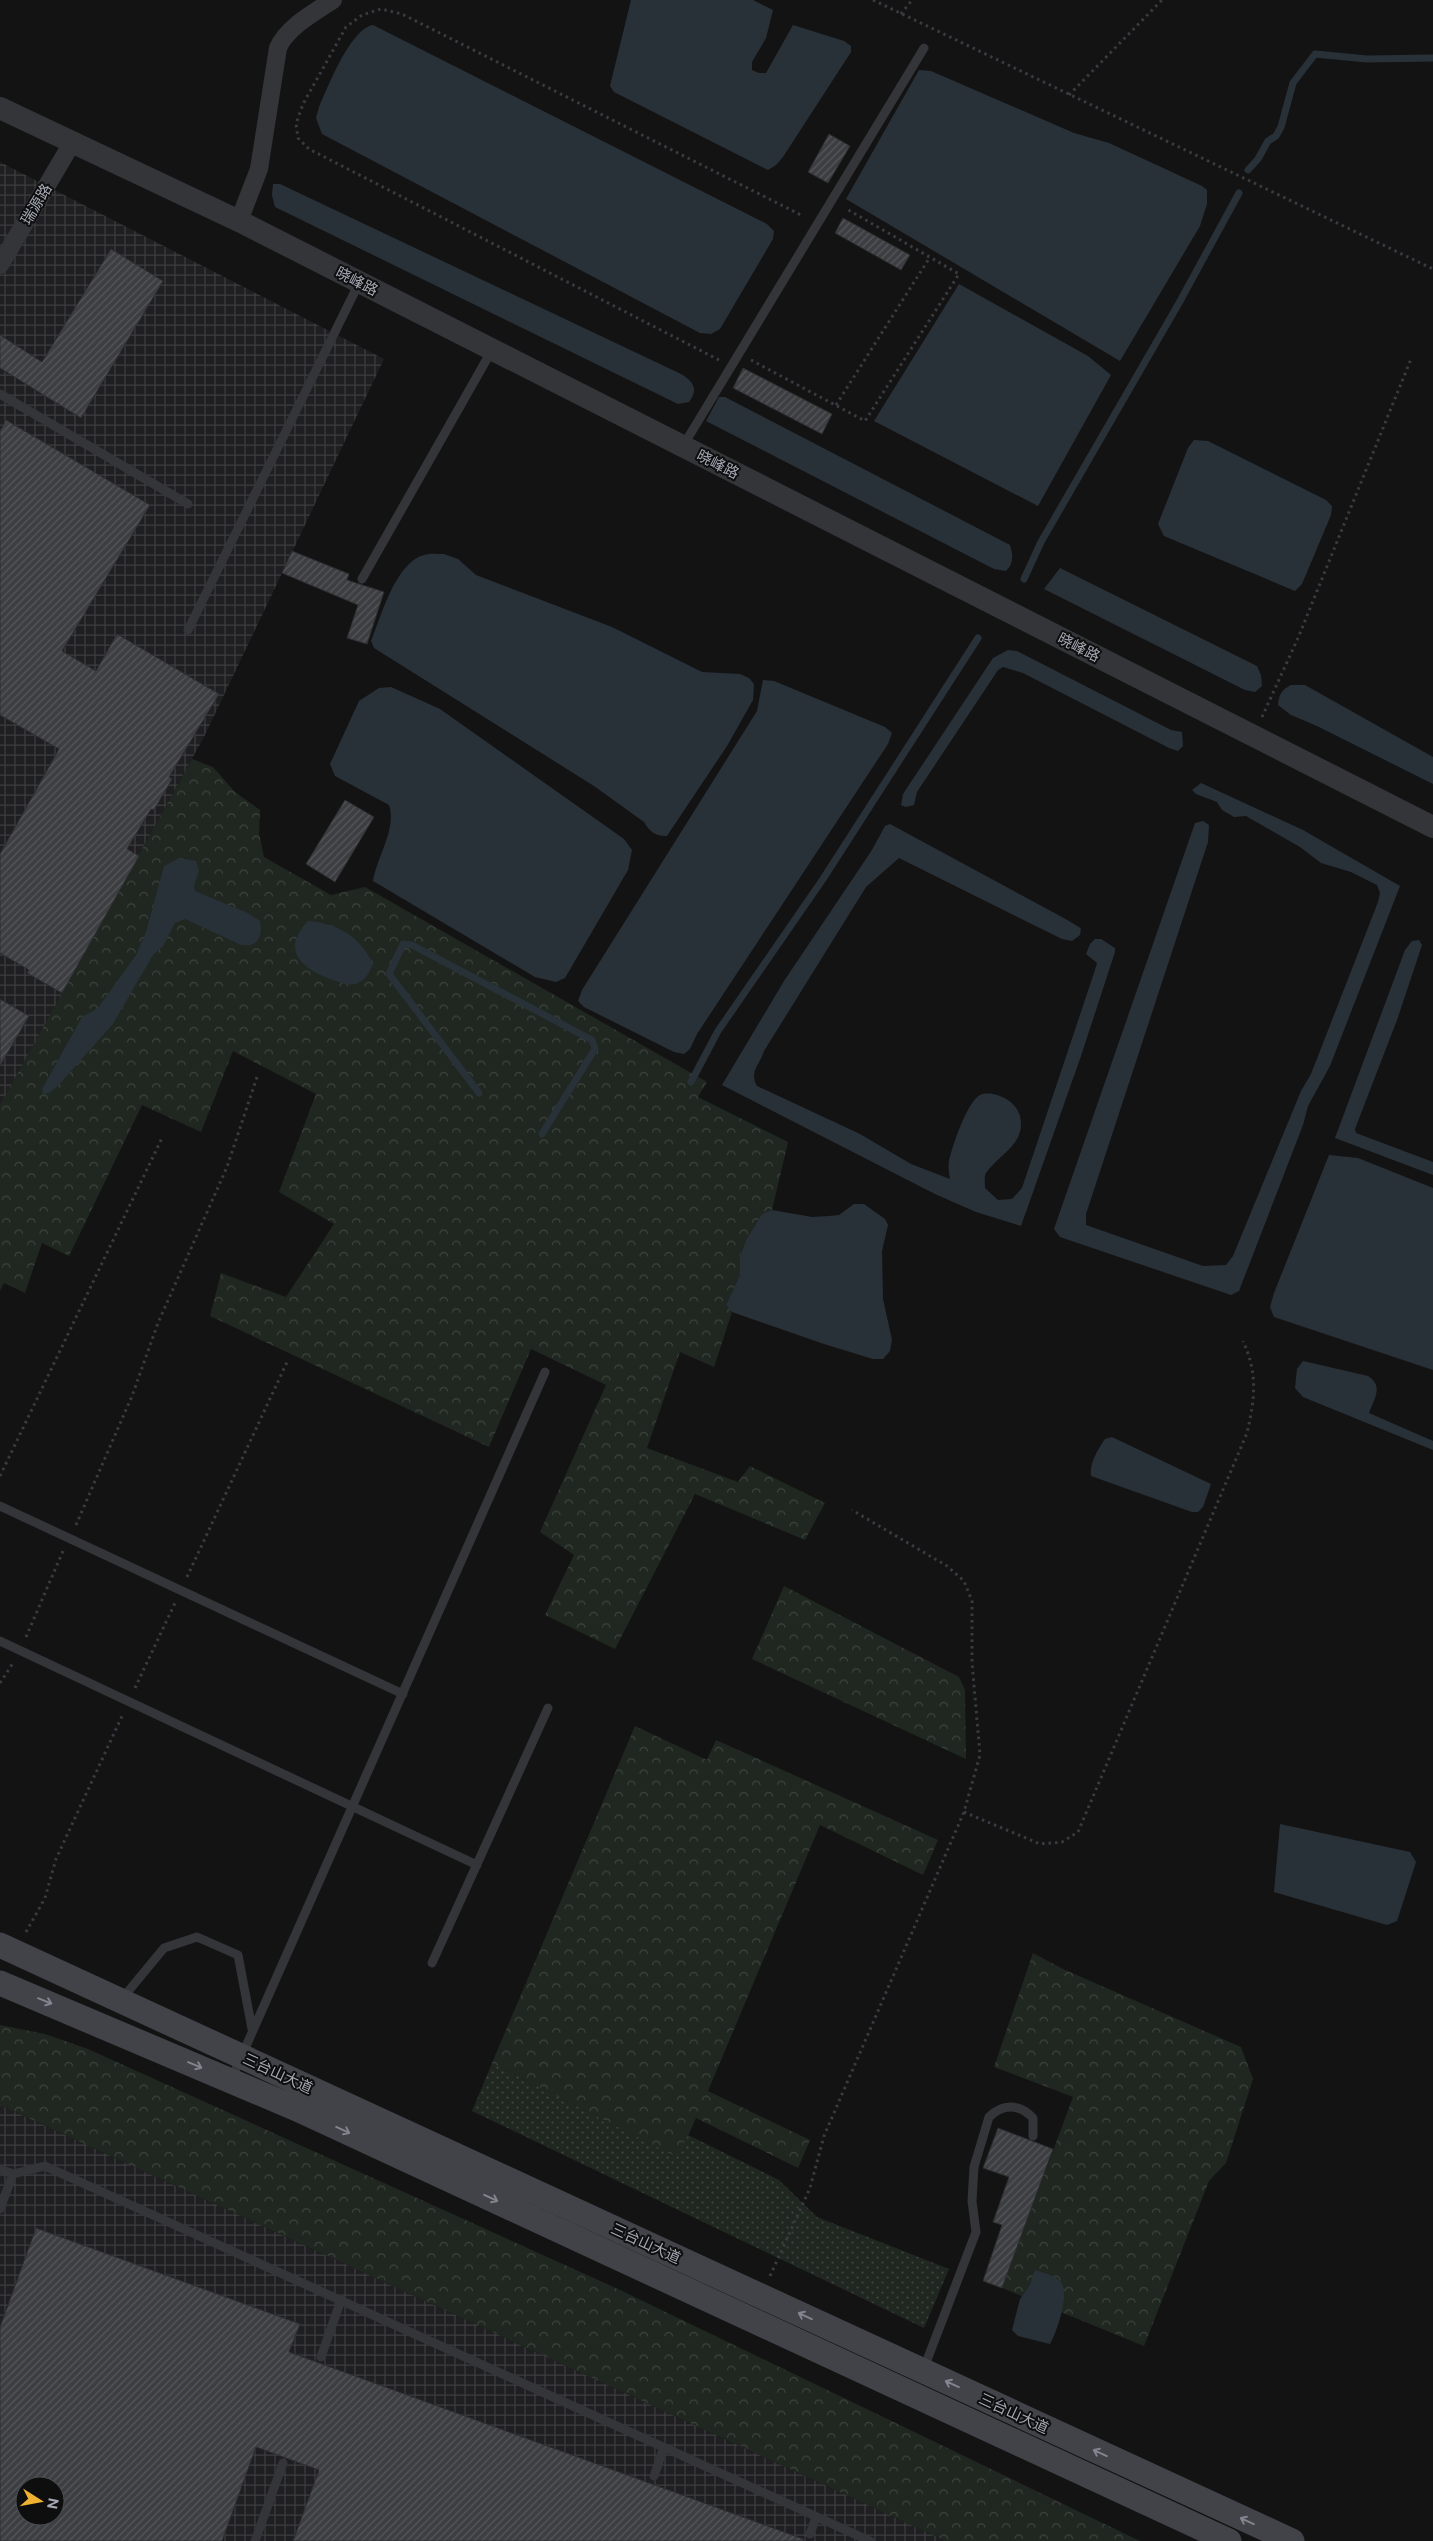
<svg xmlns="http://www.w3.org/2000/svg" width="1433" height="2541" font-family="'Public Sans','Noto Sans SC',sans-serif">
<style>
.industrial{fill:url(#industrial-grid);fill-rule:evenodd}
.forest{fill:url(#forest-crowns)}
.garden{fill:url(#garden-dots)}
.water{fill:#293138}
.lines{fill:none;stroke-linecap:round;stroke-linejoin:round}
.stream{stroke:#293138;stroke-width:7}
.building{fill:url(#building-hatch);stroke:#2d2d30;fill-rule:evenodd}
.path{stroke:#3a3b40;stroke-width:3;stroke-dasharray:2.5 4;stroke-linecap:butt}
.service{stroke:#343539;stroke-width:9}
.minor{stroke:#343539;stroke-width:18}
.tertiary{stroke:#343539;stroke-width:22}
.secondary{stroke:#424349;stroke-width:25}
.oneway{stroke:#82858f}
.labels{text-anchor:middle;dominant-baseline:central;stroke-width:4;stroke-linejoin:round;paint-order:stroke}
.street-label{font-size:15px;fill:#a4a9b4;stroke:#0e0e0f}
</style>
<defs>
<pattern id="industrial-grid" width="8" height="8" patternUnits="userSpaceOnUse" patternTransform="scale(1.25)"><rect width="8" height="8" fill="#1f1f21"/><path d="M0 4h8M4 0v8" fill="none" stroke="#3d3d3f"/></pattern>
<pattern id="forest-crowns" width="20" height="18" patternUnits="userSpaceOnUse" patternTransform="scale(1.25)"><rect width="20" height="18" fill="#1f2720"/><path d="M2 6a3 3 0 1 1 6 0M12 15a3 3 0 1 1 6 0" fill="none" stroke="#3d443e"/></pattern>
<pattern id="garden-dots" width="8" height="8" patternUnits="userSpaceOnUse" patternTransform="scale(1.25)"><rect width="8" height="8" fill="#1f2720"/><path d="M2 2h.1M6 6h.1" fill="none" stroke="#3d443e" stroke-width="1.8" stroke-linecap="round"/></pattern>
<pattern id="building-hatch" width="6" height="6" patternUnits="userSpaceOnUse" patternTransform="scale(1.25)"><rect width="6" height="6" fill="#3d3e41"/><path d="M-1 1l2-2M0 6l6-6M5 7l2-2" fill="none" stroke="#56575a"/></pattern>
</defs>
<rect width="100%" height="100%" fill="#131314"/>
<path class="industrial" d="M0,162L384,359L204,737L0,1106Z
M0,2105L946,2541H0ZM25,2486H55V2516H25Z"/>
<path class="forest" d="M192,759L213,767L235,792L260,810L259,833L264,857L331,895L365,887L707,1082L698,1097L788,1142L772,1210L762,1214L746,1240L740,1256V1275L726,1305L732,1312L714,1367L680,1352L647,1448L738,1482L750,1466L825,1503L805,1540L695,1494L615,1649L545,1615L574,1555L540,1532L606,1385L531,1349L489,1447L210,1316L221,1273L286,1297L334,1224L279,1192L316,1094L233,1051L201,1132L142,1105L69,1256L42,1243L25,1293L4,1283L0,1291V1105Z
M784,1586L959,1677L965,1690L966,1759L752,1659Z
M635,1726L707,1760L716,1740L938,1840L923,1875L820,1825L708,2091L810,2140L798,2168L696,2118L678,2158L492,2063Z
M1033,1953L1063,1969L1241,2047L1253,2079L1226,2163L1209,2181L1144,2346L1002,2288L1073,2097L994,2067Z
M0,2025L45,2034L88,2049L618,2289L1140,2541H946L0,2105Z"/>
<path class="garden" d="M492,2063L677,2157L688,2135L779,2180L817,2217L949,2269L924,2328L472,2111Z"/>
<path class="water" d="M631,0H753L773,10L766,38L752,62V70L759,73H766L793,25L844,41L851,46V52L783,157L776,165L768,170L614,92L610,86Z
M373,25L767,224L774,231L773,239L720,329L711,334L700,333L322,134L316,118L319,107C328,87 350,29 373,25Z
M919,70L931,71L1074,133L1109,143L1202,186L1207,190V204L1200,226L1120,361L846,199Z
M273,184H280L681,374C693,381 699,389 689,402L678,404L275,207L272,195Z
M959,284L1088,356L1111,375L1038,506L874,421Z
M719,397H725L1010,545C1013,555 1014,563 1006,571L994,569L706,421Z
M1194,440L1208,441L1326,500L1332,506L1331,515L1302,584L1295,591L1164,536L1158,524L1188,448Z
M444,554L458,559L476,575L612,627L702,672L740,674L749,678L754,684L753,700L727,746L667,836C655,836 650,832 644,822L594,786L374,648L371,641C381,616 396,562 424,555C430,553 438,554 444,554Z
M1060,568L1257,666L1261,675L1262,686L1255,692L1245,690L1044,589Z
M1008,650L1017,651L1171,730L1182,732L1183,746L1178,751L1169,748L1023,673L1003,667L998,670L917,792L914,805L906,807L901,805L903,794L993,658Z
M763,680L774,681L885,727L892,733L888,744L697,1034L690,1049L684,1054L674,1052L584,1007L578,1001L582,990L757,711Z
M1291,685H1305L1433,757V784L1317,726L1291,715L1278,705C1279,695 1281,690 1291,685Z
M391,687L440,709L624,839L632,850L628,870L565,978L556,982L535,977L373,881C377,857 397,828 389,805L335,776L330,764L359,701L379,688Z
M1201,783L1303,830L1400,886L1330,1066L1308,1106L1303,1125L1239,1291L1231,1295L1060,1237L1054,1229L1195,823L1203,821L1209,825L1208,842L1086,1214V1225L1203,1266L1226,1265L1233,1256L1301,1091L1311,1074L1378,902L1380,893L1377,885L1351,872L1321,863L1300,847L1246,816L1234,817L1222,810L1217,802L1196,794L1192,790Z
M890,824L1062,917L1079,927L1081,929L1080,935L1072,941L1062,939L899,858L866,887L764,1051C759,1066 749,1072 757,1086L860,1134L911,1164L950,1179C949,1173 948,1167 949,1161C952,1147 967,1102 980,1095C986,1092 996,1094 1002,1097C1010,1100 1018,1108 1020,1116C1027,1144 998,1155 986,1173C984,1177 985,1183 985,1188L998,1200L1012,1199L1022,1188L1095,970L1097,963L1086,954L1090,944L1095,939H1101L1115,948V952L1081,1056L1021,1226L976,1212L935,1194L722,1085L784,981L872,850L885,826Z
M179,858L196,861L199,870L194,886L195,891L248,913L260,921C263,937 257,948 241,945L185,919L175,923L163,946L153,955L113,1024L57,1087L49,1093L43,1094L42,1089L82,1017L98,1008L136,955L146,932L164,866Z
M308,921C337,923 361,937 373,964C370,970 367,979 360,982C350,988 340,982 330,979C300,968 281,949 308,921Z
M1419,940L1422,945L1397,1020L1355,1129L1356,1133L1433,1162V1175L1335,1138L1405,950L1412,941Z
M1329,1155L1358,1158L1433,1188V1370L1274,1317L1270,1307L1274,1293Z
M854,1204H864L885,1219L888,1225L882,1251L883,1299L892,1340L890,1351L883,1359H873L824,1344L732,1312L726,1305L740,1275V1256L746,1240L762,1214L772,1210L812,1217L829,1216L839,1215Z
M1303,1361L1368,1376C1384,1386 1374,1399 1369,1413L1433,1441V1450L1303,1397L1295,1388L1297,1369Z
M1112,1437L1211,1484L1203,1507L1198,1512H1192L1091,1476C1089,1464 1098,1449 1105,1439Z
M1280,1824L1410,1852L1416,1862L1397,1921L1387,1925L1274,1892Z
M1035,2270C1043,2273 1053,2274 1060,2281C1071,2291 1057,2332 1050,2344L1018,2336L1012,2330L1020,2299L1030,2285Z"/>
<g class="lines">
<path class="stream" d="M1248,170L1258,159L1268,141L1276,136L1281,127L1293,83L1315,54L1367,59L1433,58
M1024,579L1041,542L1179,303L1239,193
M691,1082L718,1031L823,879L978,638
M479,1093L389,974L403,944L412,945L592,1040L595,1049L542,1134"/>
</g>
<path class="building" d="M829,134L850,146L828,183L808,172Z
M843,218L910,255L901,270L835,233Z
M111,249L163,281L81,418L0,368V335L42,362Z
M743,368L832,414L822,434L733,388Z
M6,420L150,505L62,651L96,671L117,634L219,694L169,777L172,779L154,810L151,809L127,849L139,856L62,993L27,973L29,970L0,953V854L59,749L0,715V431Z
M292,551L349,574L347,580L384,592L367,644L347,638L358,605L282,573Z
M345,800L374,817L335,882L306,864Z
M0,999L29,1016L0,1066Z
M998,2128L1053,2149L1002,2288L983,2281L1002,2225L993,2222L1009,2177L983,2168Z
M36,2228L300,2324L289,2352L803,2539V2541H293L319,2470L256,2447L222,2541H0V2327ZM25,2486H55V2516H25Z"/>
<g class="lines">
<path class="path" d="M873,0L1433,269
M901,14L912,0
M1069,95L1162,0
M719,360L309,149L298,138L296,124L303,104L346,27L362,15L381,9L402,14L803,216
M751,360L865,421L959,274L845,208
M836,405L930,257
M1262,717L1298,638L1411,359
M0,1476L162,1138
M76,1525L132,1396L158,1323L227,1167L258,1074
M187,1577L288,1360
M26,1637L63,1551
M0,1683L13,1663
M135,1688L175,1603
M964,1812L1040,1844L1062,1842L1078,1832L1247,1433C1255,1398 1258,1374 1243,1341
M26,1932L45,1898L56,1859L123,1714
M770,2276L810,2188L824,2136L964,1812L980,1755L972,1662V1601L964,1581L947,1566L852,1510"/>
<path class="service" d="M0,394L188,504
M683,446L924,48
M362,579L492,350
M188,630L359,283
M0,1506L403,1694
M0,1641L477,1865
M432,1963L548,1708
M121,2000L164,1948L197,1937L238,1955L252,2029
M231,2080L545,1372
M0,2169L13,2174L45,2166L870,2541
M0,2209L13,2174
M321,2357L341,2300
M924,2368L976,2232L972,2201L974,2167L989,2117C1003,2103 1020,2104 1033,2118V2136
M654,2476L664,2447
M810,2534L816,2517
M255,2541L283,2463"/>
<path class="minor" d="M239,221L259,169L278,48C287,27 315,12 333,0
M0,265L72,143"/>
<path class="tertiary" d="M0,108L239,221L1433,827"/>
<path class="secondary" d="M0,1945L1292,2541
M0,1983L297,2109L1229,2541"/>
</g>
<defs><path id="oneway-shaft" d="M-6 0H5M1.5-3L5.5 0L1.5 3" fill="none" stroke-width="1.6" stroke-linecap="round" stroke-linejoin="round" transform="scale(1.25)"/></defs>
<g class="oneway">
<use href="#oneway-shaft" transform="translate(45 2001) rotate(22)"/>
<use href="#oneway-shaft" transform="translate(195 2065) rotate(23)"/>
<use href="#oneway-shaft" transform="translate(343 2130) rotate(25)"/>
<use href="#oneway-shaft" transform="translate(491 2198) rotate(25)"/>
<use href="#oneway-shaft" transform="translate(805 2316) rotate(-155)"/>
<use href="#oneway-shaft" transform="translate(952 2384) rotate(-155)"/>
<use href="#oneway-shaft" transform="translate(1100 2453) rotate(-155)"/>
<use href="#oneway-shaft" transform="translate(1247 2521) rotate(-155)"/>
</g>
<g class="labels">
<g class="street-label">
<text transform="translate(36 204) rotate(-59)">瑞源路</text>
<text transform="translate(357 281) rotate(27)">晓峰路</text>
<text transform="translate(718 464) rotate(27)">晓峰路</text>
<text transform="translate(1079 647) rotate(27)">晓峰路</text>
<text transform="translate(278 2073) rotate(25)">三台山大道</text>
<text transform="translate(646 2243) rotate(25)">三台山大道</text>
<text transform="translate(1014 2413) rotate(25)">三台山大道</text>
</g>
</g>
<g transform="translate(40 2501) rotate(101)"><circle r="24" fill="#0e0e0f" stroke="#4a4c51"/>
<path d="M0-4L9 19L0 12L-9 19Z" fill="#eeb131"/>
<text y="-8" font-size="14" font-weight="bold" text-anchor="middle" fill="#a4a9b4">N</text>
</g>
</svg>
